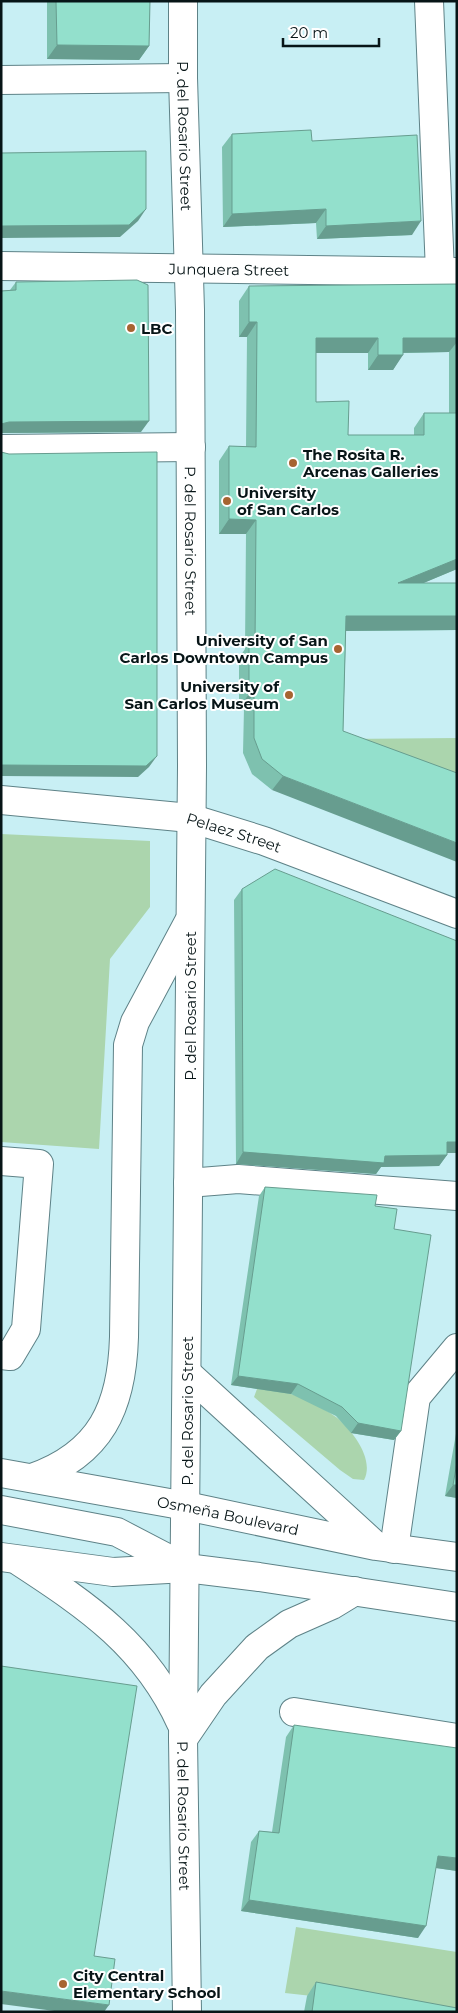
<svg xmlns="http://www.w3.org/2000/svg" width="458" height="2013" font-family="Montserrat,sans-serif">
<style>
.green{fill:#abd5ad}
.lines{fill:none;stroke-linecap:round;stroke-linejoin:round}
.minor-casing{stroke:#5e8287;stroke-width:30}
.major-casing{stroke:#5e8287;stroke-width:30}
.minor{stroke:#fff;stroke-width:28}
.major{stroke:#fff;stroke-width:28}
.wall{fill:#7ec1af;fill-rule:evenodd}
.shaded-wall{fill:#679d8f}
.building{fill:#93e0cc;stroke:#679d8f}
.poi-dot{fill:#a76431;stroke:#fff;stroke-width:2}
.labels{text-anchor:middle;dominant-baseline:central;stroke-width:4;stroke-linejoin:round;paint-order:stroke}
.street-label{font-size:15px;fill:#071517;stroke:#fff}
.poi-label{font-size:15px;font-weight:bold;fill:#071517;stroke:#fff;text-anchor:start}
</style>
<rect width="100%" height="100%" fill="#c8eff4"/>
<path class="green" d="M457,738V791L343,739Z
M1,834L150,841V907L110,959L99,1149L1,1142Z
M257,1389C268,1390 281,1390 291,1394C303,1398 327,1410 336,1417C352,1430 375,1459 364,1480L353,1479L340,1470L254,1397Z
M296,1927L457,1952V2012L285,1993Z"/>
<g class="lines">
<defs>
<g id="minor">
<path d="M429,1L440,272"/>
<path d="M1,80L183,78"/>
<path id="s1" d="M1,266L457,272"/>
<path d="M1,449L191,447"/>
<path id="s2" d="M1,800L190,818L264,841L457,914"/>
<path d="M1,1161L39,1164L26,1329L10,1356L1,1355"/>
<path d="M188,1183L238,1179L457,1196"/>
<path d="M1,1510L117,1532L186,1568"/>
<path d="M394,1549L416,1397L457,1348"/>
<path d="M294,1712L457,1738"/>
</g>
<g id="major">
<path id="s3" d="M183,1V78L190,310L192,766L183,1739L187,2012"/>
<path d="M187,1373L375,1545"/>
<path id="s4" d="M1,1473L186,1506L376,1546L457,1557"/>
<path d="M32,1478C101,1454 122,1407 124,1337L128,1045L135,1022L188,923"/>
<path d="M1,1557L113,1572L186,1568L259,1577L457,1607"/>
<path d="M20,1562C89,1607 146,1646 181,1723"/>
<path d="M183,1739L213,1695L257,1647L289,1624L332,1605L355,1591"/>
</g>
</defs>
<use href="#minor" class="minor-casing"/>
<use href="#major" class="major-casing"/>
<use href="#minor" class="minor"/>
<use href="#major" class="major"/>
</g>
<path class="wall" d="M47,1H150L149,46L139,60L47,59Z
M232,134L312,141L412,235L317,239L316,223L223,227L222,147Z
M16,282L141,432L1,433V291L10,290Z
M457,284V569L423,583H457V630L346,631L343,731L272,790L252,774L243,753L244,708H239V658L245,649L246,534H219V461L229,446L246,447L247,337H239V301L249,286ZM449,352V413H424L414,428V435H348L316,402V353H368V370H393L403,353Z
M242,889L447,1153V1155L439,1166L381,1167L376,1174L236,1164L234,900Z
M265,1187L375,1206L394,1229L401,1431L394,1440L351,1433L336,1416L291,1394L231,1385L259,1196Z
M457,1428V1498L445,1496Z
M294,1725L457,1871L436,1868L418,1938L241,1911L251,1842L259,1831L272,1832L286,1737Z
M316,1982L457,2012H304L307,1996Z"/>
<path class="shaded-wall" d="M57,45L149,46L139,60L47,59Z
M146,209L138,221L120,237L1,238V226Z
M326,209L316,223L223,227L232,214Z
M421,221L412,235L317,239L326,226Z
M249,322H257L247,337H239Z
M316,338H378L368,353H306Z
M403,338H457V342L449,352L393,353Z
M378,355H403L393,370H368Z
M149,421L141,432L1,433V424L9,422Z
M229,519L256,520L246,534H219Z
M457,559V569L388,598L398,583Z
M346,616H457V630L336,631Z
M254,693L244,708H239L249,694Z
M157,756L149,767L138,777L1,776V765Z
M283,776L457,843V862L272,790Z
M447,1142H457V1153H440Z
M243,1152L385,1156L447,1155L439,1166L381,1167L376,1174L236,1164Z
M238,1376L298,1384L291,1394L231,1385Z
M358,1423L401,1431L394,1440L351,1433Z
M453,1485H457V1498L445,1496Z
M438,1856L457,1858V1871L429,1867Z
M249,1900L426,1926L418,1938L241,1911Z
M1,1991L109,2005L104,2012H62L1,2004Z"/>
<path class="building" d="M56,1H150L149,46L57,45Z
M311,130L312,141L417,135L421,221L326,226V209L232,214V134Z
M146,151V209L129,225L1,226V153Z
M137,280L148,285L149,421L9,422L1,424V291L16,290V282Z
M457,284V338H403V355H378V338H316V402L349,401L348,435H424V413H457V559L398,583H457V616H346L343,731L457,773V843L283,776L262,759L254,738V693L249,694V643L255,644L256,520L229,519V446L256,447L257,322H249V286Z
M1,452L9,454L157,452V756L146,766L1,765Z
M275,869L457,941V1142H447V1155L385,1156L384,1163L243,1152L242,889Z
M265,1187L377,1195L375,1206L397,1209L394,1229L431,1235L401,1431L358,1423L342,1407L298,1384L238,1376Z
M457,1462V1485H453Z
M1,1666L137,1686L94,1956L115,1959L109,2005L1,1991Z
M294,1725L457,1748V1858L438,1856L426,1926L249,1900L259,1831L279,1833Z
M316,1982L457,2008V2012H312Z"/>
<g class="poi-dot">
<circle cx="131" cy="328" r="5"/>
<circle cx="293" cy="463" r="5"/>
<circle cx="227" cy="501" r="5"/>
<circle cx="338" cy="649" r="5"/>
<circle cx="289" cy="695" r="5"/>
<circle cx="63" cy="1984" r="5"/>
</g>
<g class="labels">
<g class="street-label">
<text stroke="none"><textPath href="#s3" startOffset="135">P. del Rosario Street</textPath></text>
<text stroke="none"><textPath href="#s1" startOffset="228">Junquera Street</textPath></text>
<text stroke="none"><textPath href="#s3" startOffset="540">P. del Rosario Street</textPath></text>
<text stroke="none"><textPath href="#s2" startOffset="236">Pelaez Street</textPath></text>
<text transform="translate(190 1006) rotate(-90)">P. del Rosario Street</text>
<text transform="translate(187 1411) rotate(-90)">P. del Rosario Street</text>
<text stroke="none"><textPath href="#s4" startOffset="231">Osmeña Boulevard</textPath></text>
<text stroke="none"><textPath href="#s3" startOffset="1815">P. del Rosario Street</textPath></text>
</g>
<g class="poi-label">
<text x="141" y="328">LBC</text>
<text x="303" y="454">The Rosita R.<tspan x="303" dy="17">Arcenas Galleries</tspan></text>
<text x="237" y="492">University<tspan x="237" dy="17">of San Carlos</tspan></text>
<text x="328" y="640" text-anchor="end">University of San<tspan x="328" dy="17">Carlos Downtown Campus</tspan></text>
<text x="279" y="686" text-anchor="end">University of<tspan x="279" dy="17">San Carlos Museum</tspan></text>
<text x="73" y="1975">City Central<tspan x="73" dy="17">Elementary School</tspan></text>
</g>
</g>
<rect width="458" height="2013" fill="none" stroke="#071517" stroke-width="5"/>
<path d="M283 38v8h96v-8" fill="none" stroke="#071517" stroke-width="2.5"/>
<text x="290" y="38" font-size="15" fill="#071517" stroke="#ffffff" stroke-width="4" paint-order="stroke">20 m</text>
</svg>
